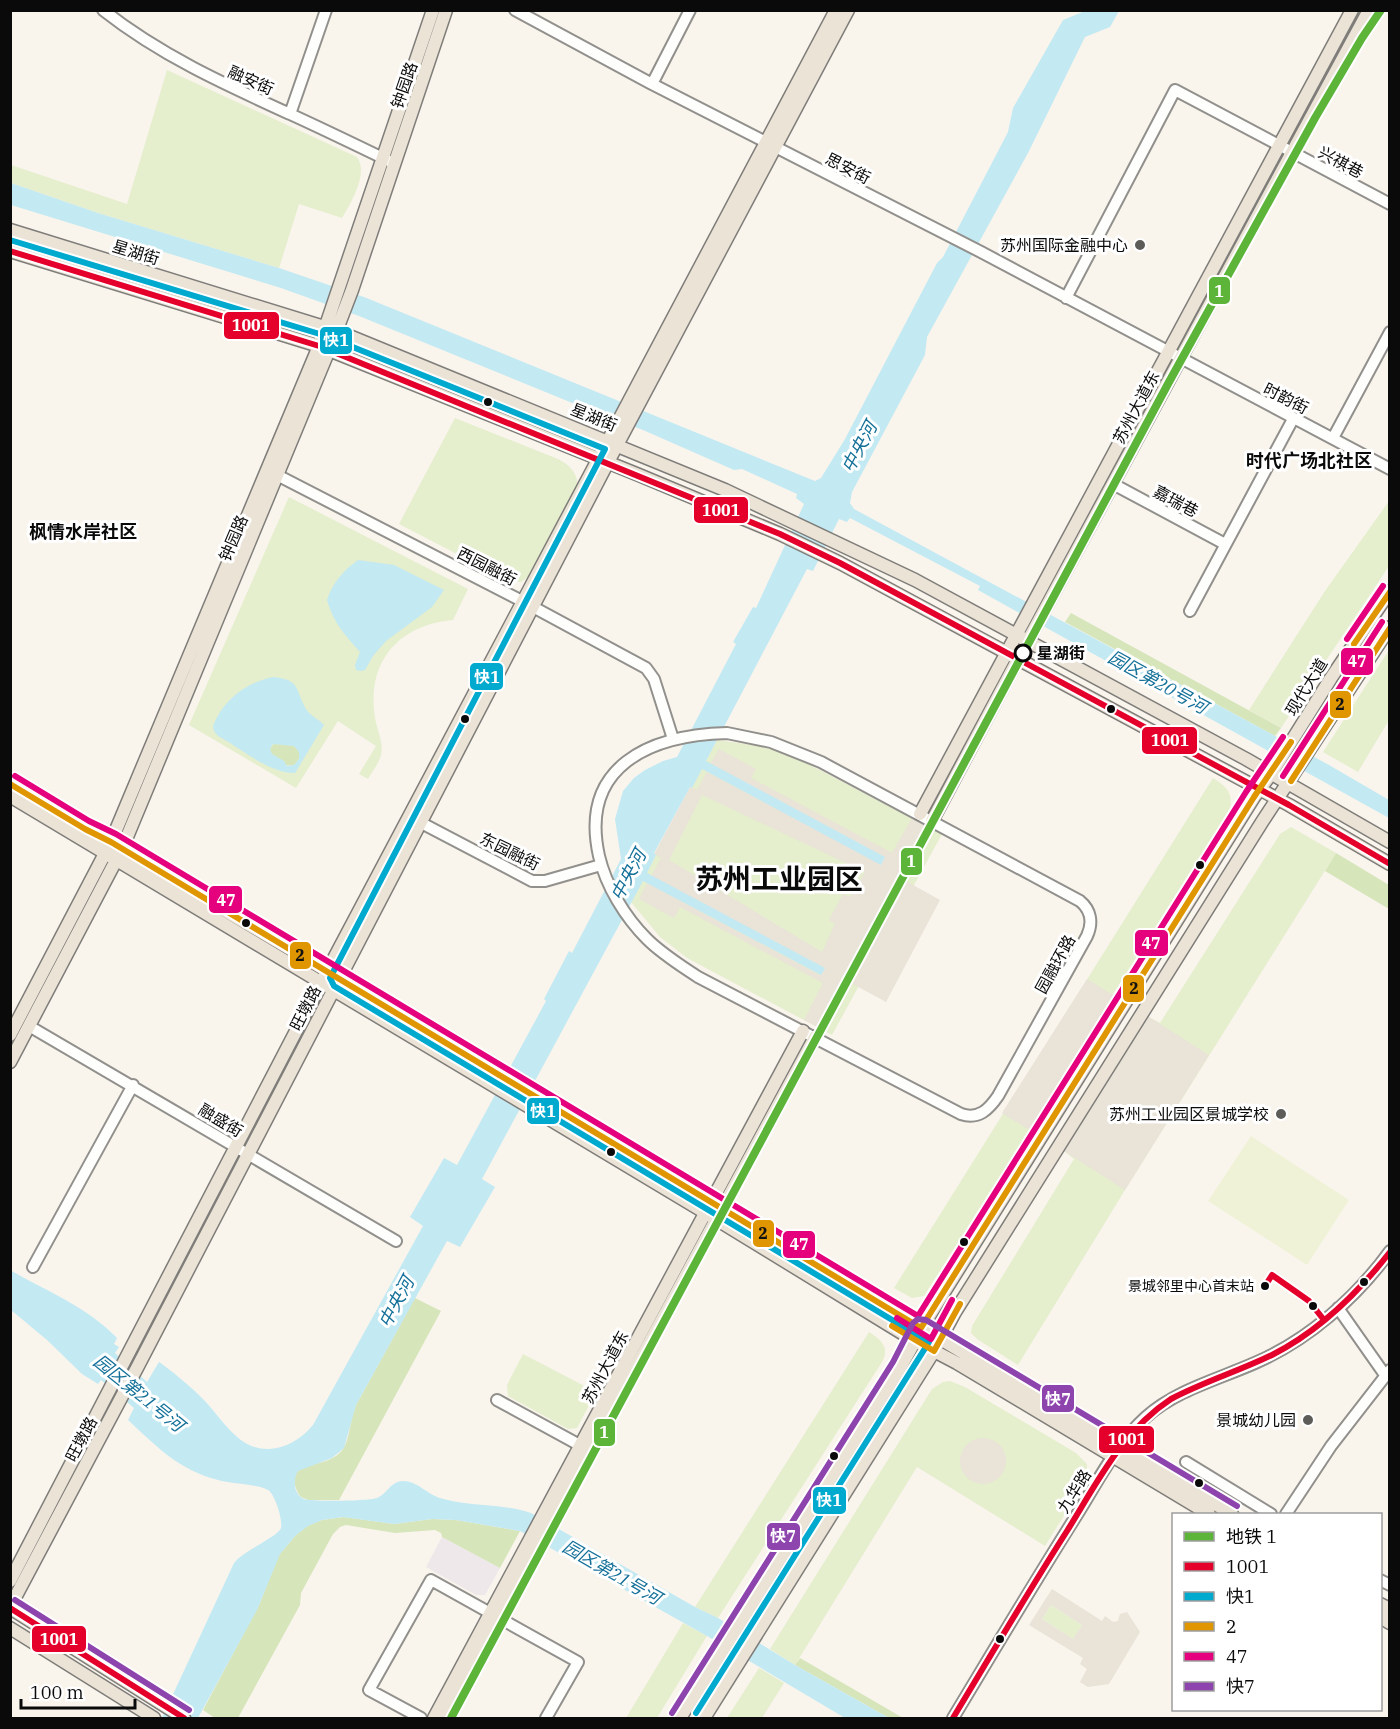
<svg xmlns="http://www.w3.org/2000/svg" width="1400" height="1729" font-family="'IBM Plex Serif','Noto Sans SC',serif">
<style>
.industrial{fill:#efe8eb}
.green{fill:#e5eecd}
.forest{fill:#d6e5ba}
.pitch{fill:#eff2d6}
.plaza{fill:#e9e3d8;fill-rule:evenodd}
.water{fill:#c3e9f3;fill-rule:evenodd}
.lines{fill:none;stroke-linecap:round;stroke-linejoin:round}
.minor-casing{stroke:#92908c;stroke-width:14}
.major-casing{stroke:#7f7d7a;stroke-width:15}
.minor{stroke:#fefefc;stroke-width:10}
.major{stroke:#ebe3d6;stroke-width:12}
.bus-1-casing{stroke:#fff;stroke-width:10}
.bus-2-casing{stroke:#fff;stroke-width:10}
.bus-3-casing{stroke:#fff;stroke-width:10}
.bus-4-casing{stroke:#fff;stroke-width:10}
.bus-5-casing{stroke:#fff;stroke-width:10}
.bus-1{stroke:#e4002b;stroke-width:6}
.bus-2{stroke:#00a9ce;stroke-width:6}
.bus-3{stroke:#df9601;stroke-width:6}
.bus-4{stroke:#e5007d;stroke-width:6}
.bus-5{stroke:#8e44ad;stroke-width:6}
.metro-1-casing{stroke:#fff;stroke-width:12}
.metro-1{stroke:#5cb439;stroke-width:8}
.poi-dot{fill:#5e5c59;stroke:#fff;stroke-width:2}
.bus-dot{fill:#0a0a0a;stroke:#fff;stroke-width:2}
.stop-dot{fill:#fff;stroke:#0a0a0a;stroke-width:3}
.labels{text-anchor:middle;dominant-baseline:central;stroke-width:6;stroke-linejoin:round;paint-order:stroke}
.bus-label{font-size:14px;fill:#0a0a0a;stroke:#fff;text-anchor:end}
.street-label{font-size:16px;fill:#0a0a0a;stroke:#fff}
.poi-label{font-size:16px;fill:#0a0a0a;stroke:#fff;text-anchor:end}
.stop-label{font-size:16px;font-weight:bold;fill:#0a0a0a;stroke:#fff;text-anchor:start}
.water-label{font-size:18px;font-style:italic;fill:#157199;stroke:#fff}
.neighbourhood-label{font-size:18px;font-weight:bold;fill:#0a0a0a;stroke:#fff}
.town-label{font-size:28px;font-weight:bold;fill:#0a0a0a;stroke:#fff}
.line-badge{stroke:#fff;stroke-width:2}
.badge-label{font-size:16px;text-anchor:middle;font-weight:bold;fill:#fff}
.pale-badge-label{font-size:16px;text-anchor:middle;font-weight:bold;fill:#111}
</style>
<rect width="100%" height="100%" fill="#f9f5ed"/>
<path class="industrial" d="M442,1537L500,1568L485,1595H476L426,1567Z"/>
<path class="green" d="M167,70L357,157C369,173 351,203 342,218L299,204L279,268L98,213L11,183V165L127,204Z
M455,418L558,459C570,465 579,474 577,488L529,576L521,582H511L399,524Z
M289,497L468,589L453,620C398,625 366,662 375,718C377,730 384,743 381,755C379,763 372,772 368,779L359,774L376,746L338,721L296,788L189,725Z
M1389,501V566L1281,728L1249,710L1325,591Z
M1389,650V720L1358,772L1323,752Z
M717,740L760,746L793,756L942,834L832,1035L687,958L660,937L631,902Z
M1213,778C1227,787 1233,792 1230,810L1113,994L1121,1000L1036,1134L1029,1130L924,1296L912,1298L894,1288Z
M1291,827L1336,853L1125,1190L1018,1365L977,1339L971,1333L972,1326L1074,1159L1064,1151L1149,1017L1160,1023L1280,834Z
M869,1332C881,1340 890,1347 882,1362L718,1618L695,1607Z
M523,1354L596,1392L577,1428L568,1429L508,1396L507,1385Z
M950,1381L965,1387L1076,1453L1087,1464V1477L1084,1484L1045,1546L917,1467L795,1665L770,1649L932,1389L943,1382Z
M1051,1605L1082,1625L1073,1639L1042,1619Z
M683,1623L707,1636L657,1718H626Z
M759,1668L784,1683L762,1718H727Z"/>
<path class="forest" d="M1071,613L1281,728L1275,736L1065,622Z
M274,744L294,746L299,752V759L294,765H285L284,761L272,754L270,749Z
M1336,853L1389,885V909L1325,871Z
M415,1298L441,1311L339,1500H308L301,1497C295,1490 290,1475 301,1469C315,1462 333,1463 343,1449C350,1439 350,1418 356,1405Z
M344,1517L394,1524L432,1519L456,1520L520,1531L500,1568L442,1537L441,1533L435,1530L395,1533L346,1525L340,1527L333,1534L301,1593L300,1605L238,1718H215L203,1710L260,1603L278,1556L295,1536L307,1526L322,1520Z
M800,1658L903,1718H889L795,1665Z"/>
<path class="pitch" d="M1251,1136L1349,1200L1307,1265L1208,1201Z"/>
<path class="plaza" d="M719,749L756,769L751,778L892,853L912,818L934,829L906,881L940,900L886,1002L851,983L825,1031L804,1020L823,983L680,907L674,918L639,899L647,883L820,975L825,968L651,876L661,858L654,854L690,787L697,790L707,772L881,864L885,857L710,764ZM702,795L865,872L850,897L843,894L829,920L835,924L822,952L669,860Z
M1087,979L1121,1000L1036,1134L1002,1113Z
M1149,1017L1209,1055L1125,1190L1064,1151Z
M960 1461a23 23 0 1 1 46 0a23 23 0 1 1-46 0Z
M1052,1589L1102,1621L1105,1616L1113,1622L1118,1621L1120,1614L1127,1612L1140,1632L1109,1684L1088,1687L1080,1682L1087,1669L1080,1664L1083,1658L1029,1625ZM1051,1605L1082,1625L1073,1639L1042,1619Z"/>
<path class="water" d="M1085,11H1119L1110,27L1085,37L1028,153L927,337L925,355L852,492L850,503L854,509L1329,765L1389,800V818L978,590L980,586L850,518L847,522L839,519L813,571L807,569L706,761L885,857L881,865L702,769L692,788L690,787L654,853L656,855L647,873L825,968L821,975L643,881L482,1179L495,1187L460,1247L447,1241L356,1405L344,1448L332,1458L298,1471C293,1479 293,1494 304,1499C311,1502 369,1501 377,1498C387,1494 391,1481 403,1481C417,1481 427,1494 440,1498C470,1507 502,1503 531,1513L695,1607L718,1618L795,1665L889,1718H845L707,1636L520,1531L456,1520L432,1519L394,1524L343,1517L322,1520L308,1526L295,1536L280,1554L257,1610L198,1718H162L234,1563C244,1550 278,1537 281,1528C283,1520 275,1494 268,1490C259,1484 231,1484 218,1480C179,1470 157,1447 128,1420L134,1408L101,1380L98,1384L82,1374L47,1340L11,1310L10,1270C48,1292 86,1306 117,1338L114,1344L119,1347L115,1353L147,1382L159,1362L162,1364C177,1375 191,1387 205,1401C215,1412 224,1425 236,1436C261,1459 293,1449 313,1425L423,1226L410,1217L444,1158L457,1165L546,1001L544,999L569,951L572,953L621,859L615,819L623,791L634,778L645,770L663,761L677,757L736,644L733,642L753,607L756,608L804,504L796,498L797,494L742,469L734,470L643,430L592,411L359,316L281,288L11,205V183L98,213L279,268L364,297L815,481L821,478L845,439L937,263L943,257L1008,132L1013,108L1063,20Z
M358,560L394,565L444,590L432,607L386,641L373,656L365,670L361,671L356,670L355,665L360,652C345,635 333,622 327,600C333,582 343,571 358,560Z
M274,677C301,680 295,690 306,709C310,716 319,719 324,725L295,773C268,773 241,748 218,736L214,731L213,726C223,700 246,682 274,677ZM273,744L294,746L299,752V759L294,765L287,766L284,761L272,754L270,749Z"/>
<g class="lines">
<defs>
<path id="minor" d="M103,10C160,55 224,84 290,114C323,129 356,145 389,161
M515,10L652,84L981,252L1390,469
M652,84L690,10
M290,114L326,10
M1066,298L1175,90L1390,204
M1333,438L1390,332
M277,475L522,601L646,668L654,679L673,739
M1113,484L1225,544
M1190,611L1293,419
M727,733L771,742L821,762L1080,901C1091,910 1093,923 1087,936L998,1096C989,1109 979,1120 961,1114L698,977C680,965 662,954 647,939C625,917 606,886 599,856C579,766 650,735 727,733Z
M410,817L532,881H545L601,865
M29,1026L396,1241
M33,1267L133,1085
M1338,1308L1385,1375
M497,1400L585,1448
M1186,1462L1271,1514
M1286,1514L1331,1446L1390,1370
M1380,1580L1390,1585
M421,1718L369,1690L431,1580L578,1662L546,1718
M953,1718C994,1650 1035,1581 1078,1513C1098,1481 1117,1443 1146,1417C1176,1390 1219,1379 1255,1363C1308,1340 1356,1298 1390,1251"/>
<path id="major" d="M10,230L337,331L725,490L915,580L1246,759L1390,842
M10,251L319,346L639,475L780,534L840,563L1289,805L1390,864
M10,784L339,978L1232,1514
M10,796L716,1219L915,1341L957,1363L1209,1514
M920,814L1352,10
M932,821L1018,659L1369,10
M10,1035L111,842L319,346L433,10
M10,1062L122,849L329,350L352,290L446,10
M10,1581L321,983L836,10
M1380,1604L1390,1609
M10,1607L138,1366L608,462L848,10
M10,1608L184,1718
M1380,1617L1390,1623
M10,1628L154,1718
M434,1718L803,1031
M446,1718L815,1037
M680,1718L901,1366L929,1316L1254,797L1271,774L1331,678L1390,591
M704,1718L934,1351L955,1312L1262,822L1390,627"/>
</defs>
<use href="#minor" class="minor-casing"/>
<use href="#major" class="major-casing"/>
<use href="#minor" class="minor"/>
<use href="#major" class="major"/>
<defs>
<path id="bus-1" d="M10,251L319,346L780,534L840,563L1289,805L1390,864
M1265,1286L1272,1275L1309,1301L1324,1320
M10,1608L184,1718
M953,1718C991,1655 1028,1592 1067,1531C1097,1483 1122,1431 1171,1399C1203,1382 1239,1371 1272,1355C1319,1331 1358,1293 1390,1252"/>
<path id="bus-2" d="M10,240L323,335L605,449L330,978L334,986L929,1342L696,1713"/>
<path id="bus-3" d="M1354,644L1390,592
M1291,781L1390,628
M10,784L85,829L111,842L921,1328L1254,797L1291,742
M892,1326L934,1351L960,1304"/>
<path id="bus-4" d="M1347,639L1383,586
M15,776L89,821L116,834L918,1316L1246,792L1283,737
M1283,776L1382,622
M897,1318L931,1339L952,1300"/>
<path id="bus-5" d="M15,1600L189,1710
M672,1713L893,1362L913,1323L918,1319L926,1320L1237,1506"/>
</defs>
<use href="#bus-1" class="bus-1-casing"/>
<use href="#bus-2" class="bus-2-casing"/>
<use href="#bus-3" class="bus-3-casing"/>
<use href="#bus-4" class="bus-4-casing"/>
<use href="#bus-5" class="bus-5-casing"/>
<use href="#bus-1" class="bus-1"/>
<use href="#bus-2" class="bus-2"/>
<use href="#bus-3" class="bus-3"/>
<use href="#bus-4" class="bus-4"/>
<use href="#bus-5" class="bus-5"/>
<defs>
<path id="metro-1" d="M451,1718L1169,382L1315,118L1362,38L1381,10"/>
</defs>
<use href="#metro-1" class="metro-1-casing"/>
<use href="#metro-1" class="metro-1"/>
</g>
<g class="poi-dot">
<circle cx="1140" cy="245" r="6"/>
<circle cx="1281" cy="1114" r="6"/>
<circle cx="1308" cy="1420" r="6"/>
</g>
<g class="bus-dot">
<circle cx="488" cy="402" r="5"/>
<circle cx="1111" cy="709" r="5"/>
<circle cx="465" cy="719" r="5"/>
<circle cx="1200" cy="865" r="5"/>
<circle cx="246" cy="923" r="5"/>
<circle cx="611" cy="1152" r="5"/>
<circle cx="964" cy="1242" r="5"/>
<circle cx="1364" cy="1282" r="5"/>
<circle cx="1265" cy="1286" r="5"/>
<circle cx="1313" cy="1306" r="5"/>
<circle cx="834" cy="1456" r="5"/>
<circle cx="1199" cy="1483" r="5"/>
<circle cx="1000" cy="1639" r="5"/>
</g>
<circle class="stop-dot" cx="1023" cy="653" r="8"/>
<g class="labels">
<g class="bus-label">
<text x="1254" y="1286">景城邻里中心首末站</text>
</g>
<g class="street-label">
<text transform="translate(251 80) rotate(24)">融安街</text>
<text transform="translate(404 85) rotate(-71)">钟园路</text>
<text transform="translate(1341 162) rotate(28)">兴祺巷</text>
<text transform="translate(848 168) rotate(27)">思安街</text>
<text transform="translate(136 252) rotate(17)">星湖街</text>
<text transform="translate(1286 398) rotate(27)">时韵街</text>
<text transform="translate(1136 407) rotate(-62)">苏州大道东</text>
<text transform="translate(594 417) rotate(22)">星湖街</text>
<text transform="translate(1176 501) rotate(28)">嘉瑞巷</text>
<text transform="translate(233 538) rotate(-67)">钟园路</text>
<text transform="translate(487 566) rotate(27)">西园融街</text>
<text transform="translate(1306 687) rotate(-58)">现代大道</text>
<text transform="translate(510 851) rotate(26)">东园融街</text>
<text transform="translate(1055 964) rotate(-61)">园融环路</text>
<text transform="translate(305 1008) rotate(-63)">旺墩路</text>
<text transform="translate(221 1120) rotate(31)">融盛街</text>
<text transform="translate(605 1367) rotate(-62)">苏州大道东</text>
<text transform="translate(81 1439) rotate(-62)">旺墩路</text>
<text transform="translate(1074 1491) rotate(-58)">九华路</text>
</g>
<g class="poi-label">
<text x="1128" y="245">苏州国际金融中心</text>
<text x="1269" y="1114">苏州工业园区景城学校</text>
<text x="1296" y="1420">景城幼儿园</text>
</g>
<g class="stop-label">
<text x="1037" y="653">星湖街</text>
</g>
<g class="water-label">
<text transform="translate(859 447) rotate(-62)">中央河</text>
<text transform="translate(1158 682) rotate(29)">园区第20号河</text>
<text transform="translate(628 875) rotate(-62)">中央河</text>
<text transform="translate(396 1302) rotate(-62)">中央河</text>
<text transform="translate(139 1393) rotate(39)">园区第21号河</text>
<text transform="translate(612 1572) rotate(30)">园区第21号河</text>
</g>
<g class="neighbourhood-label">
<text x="1309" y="460">时代广场北社区</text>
<text x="83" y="531">枫情水岸社区</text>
</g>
<g class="town-label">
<text x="779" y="878">苏州工业园区</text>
</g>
</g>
<g class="line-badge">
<rect x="1208" y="276" width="23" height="29" rx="6" fill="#5cb439"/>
<rect x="223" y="311" width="57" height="29" rx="6" fill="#e4002b"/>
<rect x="319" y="326" width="34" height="29" rx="6" fill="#00a9ce"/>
<rect x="693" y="496" width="56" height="28" rx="6" fill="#e4002b"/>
<rect x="1340" y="647" width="34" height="29" rx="6" fill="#e5007d"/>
<rect x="469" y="662" width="35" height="29" rx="6" fill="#00a9ce"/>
<rect x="1329" y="690" width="23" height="29" rx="6" fill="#df9601"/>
<rect x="1141" y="726" width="57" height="29" rx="6" fill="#e4002b"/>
<rect x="900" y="847" width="23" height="29" rx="6" fill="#5cb439"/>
<rect x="208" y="885" width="35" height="29" rx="6" fill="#e5007d"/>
<rect x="1134" y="929" width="35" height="28" rx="6" fill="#e5007d"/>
<rect x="289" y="941" width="23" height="29" rx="6" fill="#df9601"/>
<rect x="1122" y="974" width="23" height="29" rx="6" fill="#df9601"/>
<rect x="526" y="1097" width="34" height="28" rx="6" fill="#00a9ce"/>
<rect x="752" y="1219" width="23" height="29" rx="6" fill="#df9601"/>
<rect x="782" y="1230" width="34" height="29" rx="6" fill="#e5007d"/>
<rect x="1041" y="1384" width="34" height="29" rx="6" fill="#8e44ad"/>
<rect x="593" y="1418" width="23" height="29" rx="6" fill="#5cb439"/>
<rect x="1098" y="1425" width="57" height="29" rx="6" fill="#e4002b"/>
<rect x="812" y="1486" width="35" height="29" rx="6" fill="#00a9ce"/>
<rect x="766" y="1522" width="35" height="29" rx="6" fill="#8e44ad"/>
<rect x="31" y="1625" width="56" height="28" rx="6" fill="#e4002b"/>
</g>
<g class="badge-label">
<text x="1219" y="297">1</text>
<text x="251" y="331">1001</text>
<text x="336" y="346">快1</text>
<text x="721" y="516">1001</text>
<text x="1357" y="667">47</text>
<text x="487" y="683">快1</text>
<text x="1170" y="746">1001</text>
<text x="911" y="867">1</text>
<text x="226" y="906">47</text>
<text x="1151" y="949">47</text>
<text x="543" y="1117">快1</text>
<text x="799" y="1250">47</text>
<text x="1058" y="1405">快7</text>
<text x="604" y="1438">1</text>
<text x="1127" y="1445">1001</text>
<text x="829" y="1506">快1</text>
<text x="783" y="1542">快7</text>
<text x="59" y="1645">1001</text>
</g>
<g class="pale-badge-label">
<text x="1340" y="710">2</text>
<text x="300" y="961">2</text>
<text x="1134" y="994">2</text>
<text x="763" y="1239">2</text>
</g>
<rect width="1400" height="1729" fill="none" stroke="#0a0a0a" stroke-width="24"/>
<rect x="1172" y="1513" width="210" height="198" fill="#ffffff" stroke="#9d9d9d" stroke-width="1.5"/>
<rect x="1184" y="1532" width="30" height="9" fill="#5cb439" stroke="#9d9d9d" stroke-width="1.5"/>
<text x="1226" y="1543" font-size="18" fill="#0a0a0a">地铁 1</text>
<rect x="1184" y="1562" width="30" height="9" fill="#e4002b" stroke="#9d9d9d" stroke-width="1.5"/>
<text x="1226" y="1573" font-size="18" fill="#0a0a0a">1001</text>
<rect x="1184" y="1592" width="30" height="9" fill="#00a9ce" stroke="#9d9d9d" stroke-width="1.5"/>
<text x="1226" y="1603" font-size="18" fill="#0a0a0a">快1</text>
<rect x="1184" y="1622" width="30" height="9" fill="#df9601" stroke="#9d9d9d" stroke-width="1.5"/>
<text x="1226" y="1633" font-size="18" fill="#0a0a0a">2</text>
<rect x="1184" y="1652" width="30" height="9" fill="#e5007d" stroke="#9d9d9d" stroke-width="1.5"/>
<text x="1226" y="1663" font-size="18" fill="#0a0a0a">47</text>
<rect x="1184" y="1682" width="30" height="9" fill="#8e44ad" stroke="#9d9d9d" stroke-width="1.5"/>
<text x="1226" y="1693" font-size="18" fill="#0a0a0a">快7</text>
<path d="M21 1699v9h114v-9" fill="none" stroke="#0a0a0a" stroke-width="3"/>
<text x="30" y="1699" font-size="18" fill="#0a0a0a" stroke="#ffffff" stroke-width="4.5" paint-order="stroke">100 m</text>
</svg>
